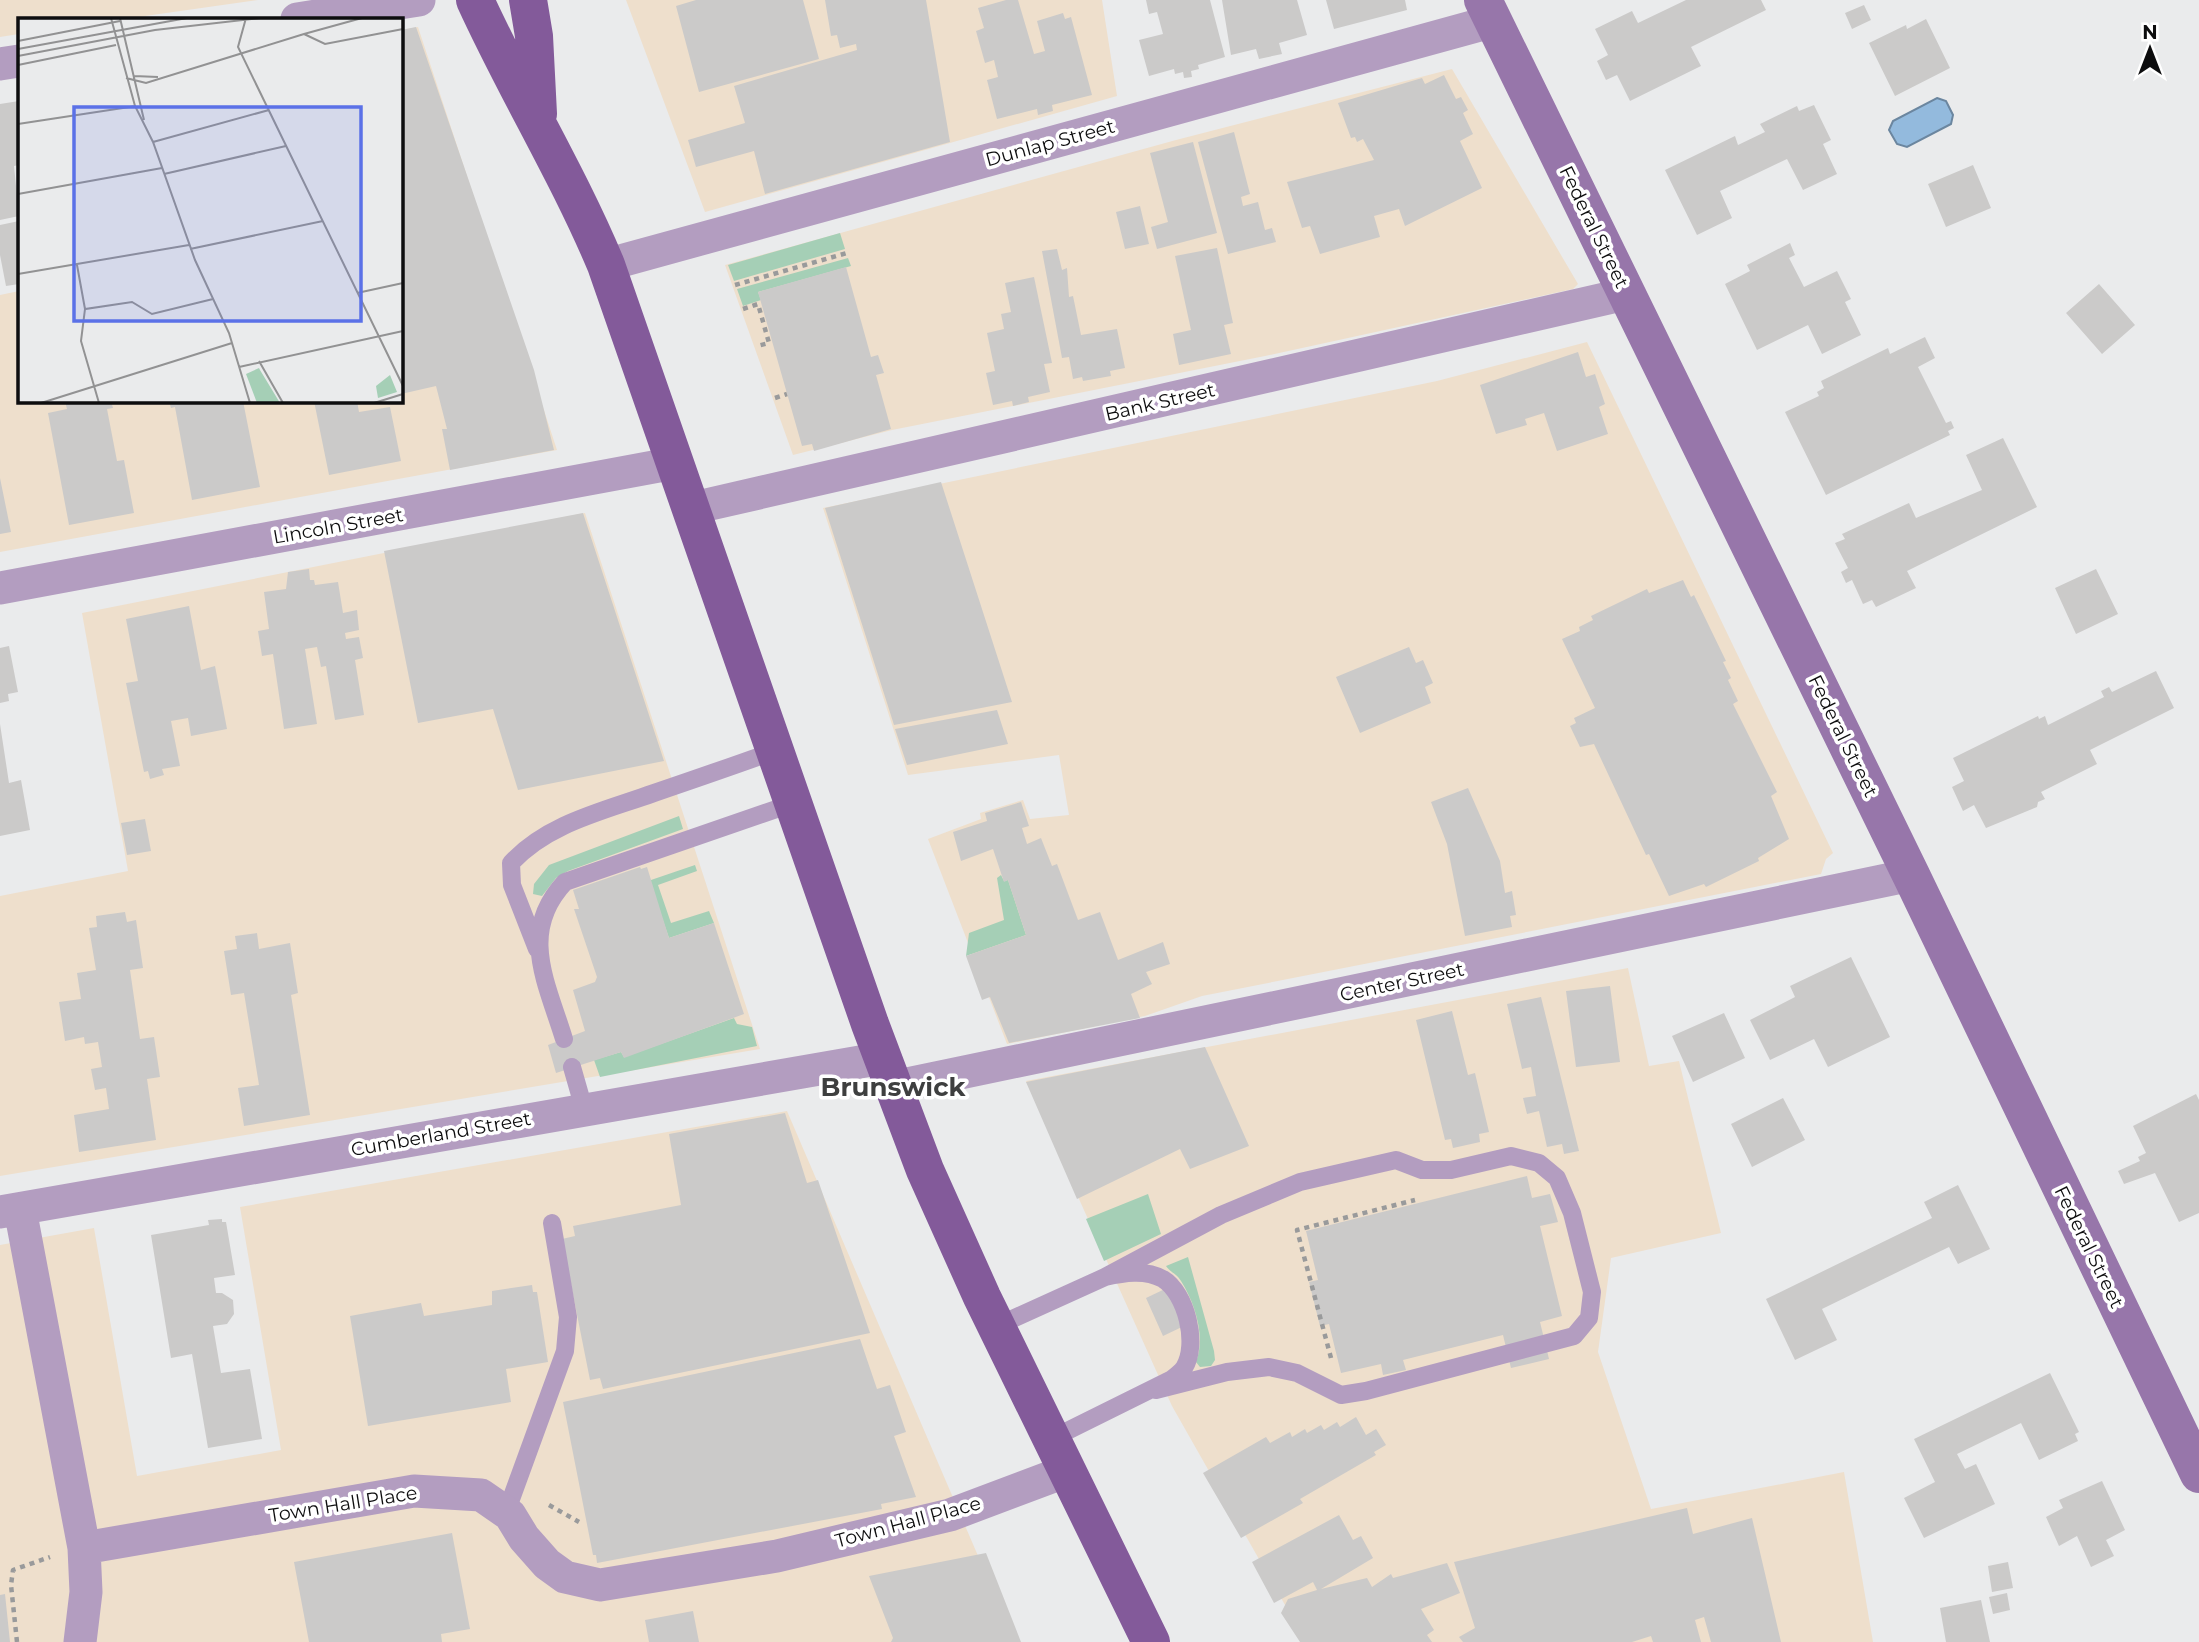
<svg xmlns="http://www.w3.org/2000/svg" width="2199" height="1642" font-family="Montserrat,sans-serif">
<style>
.commercial{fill:#eedfcc}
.green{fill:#a5cfb6}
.water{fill:#93badd;stroke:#6b869f;stroke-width:2}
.building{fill:#cbcac9}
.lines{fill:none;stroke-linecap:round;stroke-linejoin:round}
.path{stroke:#999a9b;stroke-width:4.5;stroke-dasharray:5 5;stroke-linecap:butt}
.lane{stroke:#b39dc0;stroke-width:18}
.street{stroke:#b39dc0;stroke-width:33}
.secondary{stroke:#9776aa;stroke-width:38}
.primary{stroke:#835a9a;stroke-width:38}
.labels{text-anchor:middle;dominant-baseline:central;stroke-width:7;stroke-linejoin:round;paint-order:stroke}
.street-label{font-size:19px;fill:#0d0d0e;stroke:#fff}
.district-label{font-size:26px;font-weight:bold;fill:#3e3f3f;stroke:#fff}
.inset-road{fill:none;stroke:#929293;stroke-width:2}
.view{fill:#5b71e7;fill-opacity:0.15;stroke:#5b71e7;stroke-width:3.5}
.inset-edge{fill:none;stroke:#0d0d0e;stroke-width:3.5}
</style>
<rect width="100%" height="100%" fill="#eaebec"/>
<path class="commercial" d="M0,0H258L124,19H19V34L0,37Z
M626,0H1102L1117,96L705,212Z
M418,27L557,450L0,552V295L19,291V401H401V30Z
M1452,69L1578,284L1573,289L1265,356L892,430L793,455L725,265L1176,140Z
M1587,342L1833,853L1826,859L1821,874L1202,996L1145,1016L1007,1044L928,839L981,819L980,813L1023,800L1030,819L1069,815L1059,755L908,775L823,508L1437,381Z
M585,513L760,1049L0,1176V896L128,871L82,613Z
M1628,968L1649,1066L1679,1061L1721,1233L1611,1258L1598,1352L1651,1509L1844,1472L1873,1642H1306L1172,1406L1026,1081Z
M787,1111L1015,1642H0V1245L94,1228L137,1476L281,1450L240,1207Z"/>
<path class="green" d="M840,233L845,249L734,281L728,265Z
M848,258L851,266L758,292L761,300L743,306L737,289Z
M679,816L683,829L568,871L556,878L542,896L533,894L534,884L549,865Z
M695,865L697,871L658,885L671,923L709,911L714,923L669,938L650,883L651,880Z
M1001,875L1004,881L1008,880L1026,935L966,956L969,933L1004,920L997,878Z
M734,1018L737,1024L752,1027L757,1046L600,1077L594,1060L621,1052L624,1057Z
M1148,1194L1161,1234L1104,1261L1086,1219Z
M1188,1257L1214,1351L1215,1360L1211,1366L1200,1367L1196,1362C1206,1337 1195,1303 1181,1281C1177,1274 1170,1272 1166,1266Z"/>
<path class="water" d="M1937,98L1946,101L1953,115L1951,124L1907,147L1897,144L1889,130L1893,121Z"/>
<path class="building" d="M696,0H803L819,59L699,92L676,6Z
M825,0H926L950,142L765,194L754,151L696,167L688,140L745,123L734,86L857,50L856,44L840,48L837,35L831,36Z
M1006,0H1018L1034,54L1045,51L1037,21L1063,13L1065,19L1071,17L1092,95L1052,105L1053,111L1038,115L1037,109L997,119L987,80L998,77L994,60L985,63L976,31L984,28L978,8Z
M1146,0H1210L1225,57L1198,65L1199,69L1191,71L1192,77L1184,78L1183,72L1175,74L1174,69L1149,76L1139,40L1163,34L1157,12L1149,14Z
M1222,0H1297L1307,35L1279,43L1282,54L1259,59L1256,49L1231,55Z
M1326,0H1405L1407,10L1334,29Z
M1686,0H1761L1766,10L1691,47L1701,66L1630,101L1617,75L1606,80L1597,61L1608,55L1595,29L1632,11L1638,23Z
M1864,5L1871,20L1852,29L1845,13Z
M1926,19L1950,68L1895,96L1869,43L1906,25L1907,29Z
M416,27L534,370L554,450L450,470L442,429H447L436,386L401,394V30Z
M1444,75L1456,99L1461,97L1468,110L1463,113L1473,134L1460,141L1482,188L1405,226L1399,209L1374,216L1380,237L1320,254L1310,226L1302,228L1287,182L1374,160L1363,139L1357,142L1355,137L1351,138L1338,103L1422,78L1425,84Z
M19,101V165L14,166L19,216L0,220V104Z
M1814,105L1831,140L1823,144L1837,174L1803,190L1787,159L1720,191L1732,218L1697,235L1665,170L1735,136L1738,145L1765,132L1760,124L1797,106L1799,111Z
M1234,132L1250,194L1241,197L1243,206L1258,202L1265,230L1272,228L1276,242L1228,254L1198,142Z
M1193,142L1217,233L1157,249L1151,227L1168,222L1150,153Z
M1973,165L1991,208L1946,227L1928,184Z
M1140,206L1149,244L1125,249L1116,212Z
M19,221V284L6,286L0,255V225Z
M1790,243L1795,255L1789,258L1804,287L1837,271L1851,299L1845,302L1861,335L1822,354L1808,325L1757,350L1725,284L1750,271L1747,265Z
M1217,248L1233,323L1224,325L1231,354L1179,365L1173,334L1191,330L1175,256Z
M1057,249L1062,270L1067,268L1069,297L1073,296L1081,335L1117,329L1125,368L1110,371L1111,376L1083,381L1082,377L1073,379L1069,357L1062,358L1042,251Z
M846,267L871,357L878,355L884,373L876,375L891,429L814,451L812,444L802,446L758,292Z
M1034,277L1052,363L1044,364L1050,392L1028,397L1029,402L1013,406L1012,401L993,405L986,373L995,371L987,333L1004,329L1001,314L1011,312L1005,283Z
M2099,284L2135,325L2102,354L2066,313Z
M1925,337L1935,358L1918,367L1946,423L1951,421L1954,428L1948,431L1950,435L1826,495L1785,412L1819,396L1817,392L1824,388L1821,381L1888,348L1890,354Z
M1578,352L1586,377L1595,374L1605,404L1599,407L1608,434L1557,451L1544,413L1525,419L1527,425L1496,434L1480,385Z
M65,401H111L113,408L107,409L117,461L124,460L134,513L69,525L48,413L67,409Z
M169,401H243L260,487L192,500L175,407L171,408Z
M314,401H357L359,412L390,407L401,461L329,475Z
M2003,438L2037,507L1907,571L1916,588L1876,607L1872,600L1863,604L1852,580L1846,583L1841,572L1848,568L1835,543L1845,539L1842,534L1909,503L1916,518L1982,490L1966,455Z
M0,478L11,532L0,534Z
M941,482L1012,702L894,725L825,508Z
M583,513L664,761L518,790L493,709L418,723L384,551Z
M309,569L310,580H314L315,585L338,582L343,613L357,610L359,630L345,633L346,639L359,637L363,658L355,660L364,715L335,720L326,666L321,667L317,647L305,649L317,724L284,729L273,654L262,656L258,631L269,629L264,592L286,589L288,572Z
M2096,569L2118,614L2076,634L2055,588Z
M1683,580L1691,597L1694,595L1726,661L1723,662L1731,678L1728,680L1738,701L1733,704L1777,792L1771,796L1789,839L1758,858L1759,861L1706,887L1704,884L1669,896L1649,854L1646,855L1594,744L1580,747L1570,726L1576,723L1574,718L1595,708L1562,639L1580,631L1579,627L1593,620L1591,616L1647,589L1649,593Z
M189,606L201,670L215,666L227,729L191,736L188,718L171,721L180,766L162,769L164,775L150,779L148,771L144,772L126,683L138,681L126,619Z
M9,646L18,692L8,694L9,701L0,703V648Z
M1409,647L1416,663L1423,660L1433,683L1425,687L1431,703L1360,733L1336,677Z
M2156,671L2174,708L2090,750L2097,764L2041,792L2045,799L2038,802L2037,807L1986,828L1974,805L1963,811L1952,787L1964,781L1953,758L2038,716L2039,719L2045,716L2048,725L2104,697L2101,691L2109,687L2112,692Z
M997,710L1008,744L907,765L895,729Z
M0,724L9,783L21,780L30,830L0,836Z
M1468,788L1500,861L1505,893L1512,891L1516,915L1510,916L1512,927L1465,936L1447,844L1431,802Z
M1021,802L1029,826L1022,828L1027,844L1041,838L1052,866L1057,864L1078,920L1100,912L1118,960L1163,942L1170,964L1146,972L1152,984L1131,994L1140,1018L1009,1043L990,997L982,1000L966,956L1026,935L1008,880L1004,882L993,849L961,861L953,832L987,821L985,813Z
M145,819L151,851L127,855L121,823Z
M640,867L641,869L647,867L669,938L714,923L744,1014L624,1058L621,1052L556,1073L548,1045L585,1031L573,990L595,982L597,977L574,909H579L573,890Z
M125,912L127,922L136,920L143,968L130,970L140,1039L154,1037L160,1077L147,1079L156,1140L79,1152L74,1115L109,1109L106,1088L95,1090L91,1069L102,1067L98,1042L85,1044L84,1037L65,1041L59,1002L81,999L77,973L96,970L89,928L97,927L96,916Z
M257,933L259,949L290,943L298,993L291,995L310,1115L244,1126L238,1088L259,1085L244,993L231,995L224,951L237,949L235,936Z
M1851,957L1890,1037L1828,1067L1814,1039L1770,1060L1750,1020L1795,997L1790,986Z
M1610,986L1620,1062L1576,1067L1566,991Z
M1541,997L1579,1151L1564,1154L1562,1144L1547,1147L1539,1111L1527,1114L1523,1098L1536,1096L1531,1067L1522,1069L1507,1004Z
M1452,1011L1468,1075L1475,1073L1489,1132L1479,1134L1480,1142L1453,1148L1451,1139L1445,1140L1416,1020Z
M1724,1013L1745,1058L1693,1082L1672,1036Z
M1205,1047L1249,1146L1190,1169L1180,1149L1077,1199L1026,1082Z
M2196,1094L2199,1100V1213L2179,1222L2155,1173L2124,1184L2118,1171L2140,1161L2138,1157L2146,1153L2133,1126Z
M1783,1098L1805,1140L1752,1167L1731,1124Z
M785,1113L807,1183L818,1180L870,1333L603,1389L600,1378L590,1380L562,1239L575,1236L573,1226L681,1205L669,1134Z
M1527,1176L1532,1198L1550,1194L1558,1222L1540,1226L1562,1316L1540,1322L1549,1359L1511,1368L1503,1335L1403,1360L1406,1370L1383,1375L1381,1364L1341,1373L1329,1324L1320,1326L1309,1282L1318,1280L1306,1231Z
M1958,1185L1990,1249L1958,1264L1949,1247L1822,1309L1837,1340L1795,1360L1766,1299L1932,1218L1924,1202Z
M222,1219V1222H226L235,1275L214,1278L216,1293H222L233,1300L234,1314L227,1324L213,1326L221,1373L250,1369L262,1439L208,1448L192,1354L171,1358L151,1235L209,1225L208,1220Z
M532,1285L533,1292H537L548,1362L506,1369L511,1402L368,1426L350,1316L421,1303L424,1316L492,1305V1291Z
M1167,1288L1184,1326L1163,1336L1146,1298Z
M860,1339L877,1389L890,1385L906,1432L894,1436L916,1497L881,1504L882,1509L597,1563L596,1555H593L563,1402Z
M2050,1373L2079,1432L2075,1434L2078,1441L2039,1460L2021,1423L1957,1454L1965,1469L1976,1464L1995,1504L1924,1538L1904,1498L1935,1482L1914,1439Z
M1356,1417L1366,1435L1376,1429L1386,1445L1374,1452L1376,1455L1300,1499L1303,1503L1241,1538L1203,1473L1266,1437L1270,1443L1290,1432L1292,1437L1305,1429L1307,1433L1321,1425L1324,1430L1337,1422L1340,1427Z
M2102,1481L2125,1530L2106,1540L2114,1556L2091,1567L2077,1536L2059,1546L2046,1517L2063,1508L2059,1500Z
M1687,1508L1693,1534L1752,1518L1781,1642H1711L1704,1617L1695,1620L1701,1642H1653L1651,1636L1632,1642H1463L1459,1637L1475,1628L1454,1562Z
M1339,1515L1353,1540L1361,1536L1373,1558L1321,1589L1367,1578L1372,1587L1391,1574L1393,1578L1447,1563L1460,1593L1421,1609L1434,1630L1427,1635L1432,1642H1300L1281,1613L1288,1599L1317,1590L1313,1582L1274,1603L1252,1562Z
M452,1533L470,1629L441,1634L442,1642H309L294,1562Z
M986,1553L1021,1642H891L893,1638L869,1576Z
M2008,1562L2013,1588L1992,1592L1988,1566Z
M2007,1593L2010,1610L1993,1614L1989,1597Z
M5,1594L10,1642H0V1595Z
M1981,1600L1990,1642H1946L1940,1608Z
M693,1611L699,1642H649L645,1620Z"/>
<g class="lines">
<path class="path" d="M735,285L847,253
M743,309L758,304L769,343L757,346
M775,398L787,394
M1331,1358L1297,1230L1415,1200
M549,1505L579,1522
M17,1642L11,1585L13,1570L50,1557"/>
<path class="lane" d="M537,949L512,885L511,863C548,823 604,811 654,793C695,779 736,765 777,750
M564,1039C547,983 518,932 565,882L794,803
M572,1067L584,1109
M1105,1277L1221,1215L1300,1182L1396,1160L1422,1170H1451L1511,1156L1539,1163L1557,1178L1572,1213L1592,1292L1589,1318L1574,1336L1366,1391L1341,1395L1297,1373L1269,1367L1227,1372L1156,1390
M997,1326L1105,1277C1123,1273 1145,1269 1163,1279C1186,1293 1199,1344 1184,1368C1181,1372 1176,1376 1172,1379L1051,1439
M506,1513L565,1351L568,1317L552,1223"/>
<path class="street" d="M297,19L419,0
M0,64L19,61
M606,265L1494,21
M693,508L1626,294
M0,588L675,463
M893,1087L1911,875
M20,1209L84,1548L414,1491L481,1495L510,1515L524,1538L547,1564L565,1577L600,1585L777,1556L950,1515L1067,1471
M0,1212L883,1058
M80,1642L86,1592L84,1548"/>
<path class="secondary" d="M1483,0L1911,875L2199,1474"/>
<path class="primary" d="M475,0C516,90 568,174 606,265L870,1024L925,1170L982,1297L1151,1642
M528,0L534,36L538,114"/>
</g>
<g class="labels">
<g class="street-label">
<text transform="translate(1050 143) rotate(-15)">Dunlap Street</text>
<text transform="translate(1594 227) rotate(64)">Federal Street</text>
<text transform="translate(1160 402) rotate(-13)">Bank Street</text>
<text transform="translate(338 526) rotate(-10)">Lincoln Street</text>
<text transform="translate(1843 736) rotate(64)">Federal Street</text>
<text transform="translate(1402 982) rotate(-12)">Center Street</text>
<text transform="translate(441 1134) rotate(-10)">Cumberland Street</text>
<text transform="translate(2089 1247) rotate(64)">Federal Street</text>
<text transform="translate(343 1504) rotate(-9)">Town Hall Place</text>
<text transform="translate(908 1522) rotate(-15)">Town Hall Place</text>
</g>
<g class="district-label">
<text x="893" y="1087">Brunswick</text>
</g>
</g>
<g transform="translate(18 18)">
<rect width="385" height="385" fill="#eaebec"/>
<path d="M241,350L242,352L262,385H239L228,356ZM372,357L379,374L360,380L358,368Z" fill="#a5cfb6"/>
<path class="inset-road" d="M93,0L117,88L135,124L177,242L211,315L232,385M102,0L126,102M228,0L220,29L385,368M286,16L307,26L385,11M286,16L344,0M0,23L102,3M0,31L169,0M0,38L137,12L242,0M0,47L98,27M116,58L140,59M108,60L128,65L286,16M0,106L118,88M135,124L251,92M146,156L268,128M0,176L144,150M172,231L305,203M59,247L67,291L114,284L134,296L195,281M0,256L171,227M339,275L385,265M67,291L63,323L81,385M241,343L265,385M221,349L385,313M23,385L214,325M356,385L385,376"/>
<path class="view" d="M56,89H343V303H56Z"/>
<rect width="385" height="385" class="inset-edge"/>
</g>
<g transform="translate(2150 49)" stroke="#ffffff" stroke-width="5" paint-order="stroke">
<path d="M0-5L12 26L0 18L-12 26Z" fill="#0d0d0e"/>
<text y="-10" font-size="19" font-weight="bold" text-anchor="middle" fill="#0d0d0e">N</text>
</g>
</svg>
